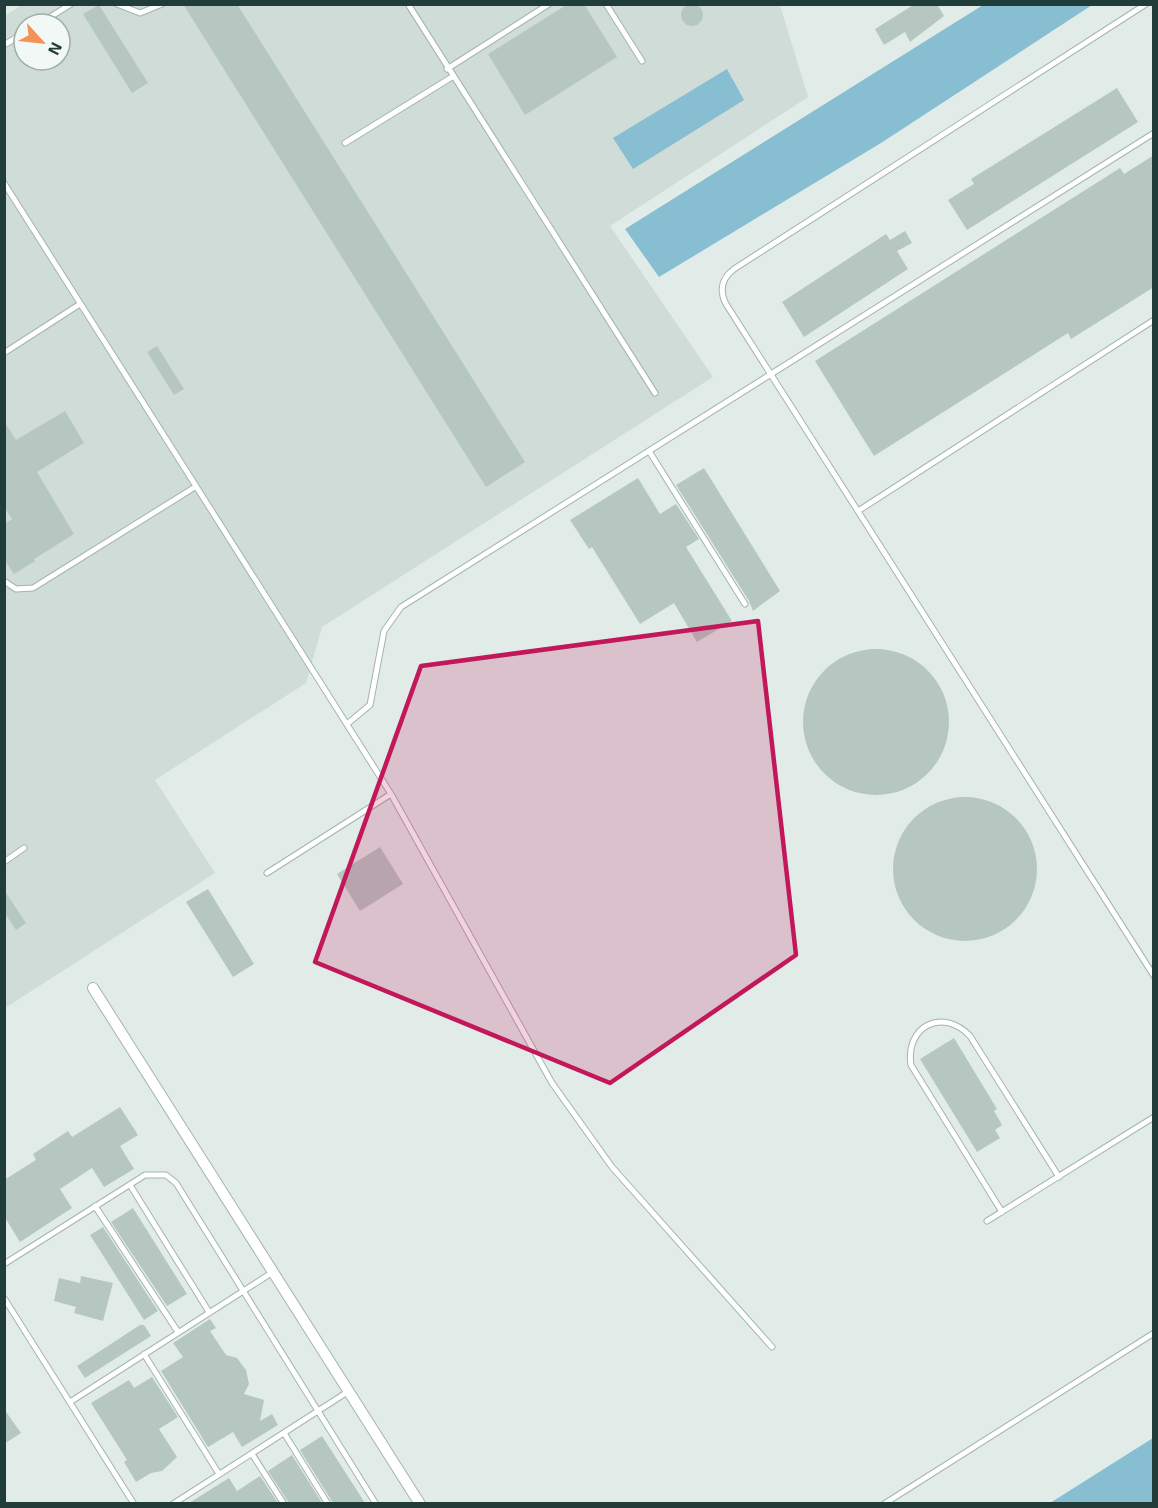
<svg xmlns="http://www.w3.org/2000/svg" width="1158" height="1508" font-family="'Exo 2',sans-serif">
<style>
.built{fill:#cfdcd7;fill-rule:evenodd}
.water{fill:#87bed2}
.building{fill:#b6c7c2}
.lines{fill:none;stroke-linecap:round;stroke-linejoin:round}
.lane-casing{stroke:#a4b4b0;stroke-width:7}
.street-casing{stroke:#a4b4b0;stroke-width:12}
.lane{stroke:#fff;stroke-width:5}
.street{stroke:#fff;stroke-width:10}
.marked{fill:#c2185b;fill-opacity:0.2;stroke:#c2185b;stroke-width:4.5;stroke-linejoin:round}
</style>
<rect width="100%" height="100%" fill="#e1ece8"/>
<path class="built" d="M23,4L780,5L808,97L610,226L713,377L322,627L306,683L155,780L215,873L5,1008V16ZM24,24H60V60H24Z"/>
<path class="water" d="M983,5H1092L881,143L659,277L625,229Z
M727,69L744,100L633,169L613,138Z
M1153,1438V1503H1050Z"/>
<path class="building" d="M183,4H237L525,462L486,487Z
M568,4H584L617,57L525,115L488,54Z
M915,4H937L944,16L910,42L905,32L884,45L875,29Z
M681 15a11 11 0 1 1 22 0a11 11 0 1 1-22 0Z
M99,5L148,83L132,93L83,14Z
M1117,88L1138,122L967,230L948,200L974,184L971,179Z
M1154,155V287L1071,339L1068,333L874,456L815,361L1120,168L1124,174Z
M905,231L912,243L897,251L908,269L804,337L782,302L886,234L890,240Z
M157,346L184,389L174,395L147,352Z
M65,411L84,443L37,472L74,534L34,559L35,561L14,574L4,559V524L12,519L4,507V421L16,440Z
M704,468L780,591L753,611L749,601L676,485Z
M638,478L660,514L676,504L699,539L686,547L732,621L697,642L674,603L640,624L592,547L589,549L570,520Z
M803 722a73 73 0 1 1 146 0a73 73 0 1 1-146 0Z
M893 869a72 72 0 1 1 144 0a72 72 0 1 1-144 0Z
M380,847L403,884L360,911L337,874Z
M208,889L254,964L233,977L186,902Z
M4,890L26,923L16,930L4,912Z
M954,1038L997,1109L994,1111L1002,1125L995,1130L1000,1138L977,1152L920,1059Z
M120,1107L138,1135L120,1146L134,1169L104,1187L92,1168L60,1189L72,1208L20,1242L4,1216V1180L36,1160L33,1154L68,1131L72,1137Z
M133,1208L187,1294L167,1306L111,1222Z
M103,1227L158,1311L144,1320L90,1235Z
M81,1276L113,1283L103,1321L74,1313L76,1307L54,1301L59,1278L80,1283Z
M210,1319L216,1328L210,1331L226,1355L237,1358L246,1370L249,1384L244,1394L264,1400L260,1421L272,1414L278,1425L242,1447L233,1432L208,1447L161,1371L183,1357L173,1343Z
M140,1325H144L151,1336L85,1378L77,1366Z
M152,1377L178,1417L159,1429L177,1457L162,1471L151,1473L136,1482L124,1462L127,1460L91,1403L129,1380L134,1388Z
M4,1409L21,1433L4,1444Z
M322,1436L365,1503H333L300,1450Z
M292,1455L322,1503H289L268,1471Z
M260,1476L278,1503H189L229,1478L237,1491Z"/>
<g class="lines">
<defs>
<path id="lane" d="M117,4L140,13L162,4
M408,4L655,393
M606,4L642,61
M1146,4L734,269C722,278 719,290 726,304L1154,976
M39,24L71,4
M4,45L24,33
M447,69L549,4
M345,143L452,77
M4,183L391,794L552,1083L612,1167L772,1347
M4,353L80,304
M649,451L745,604
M858,511L1154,320
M4,581L16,589L33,588L195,487
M347,724L370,705L384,631L401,607L1154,133
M4,862L24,848
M267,873L391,794
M130,1185L209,1312
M95,1206L178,1332
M1002,1212L911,1065C905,1026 943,1007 970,1036L1059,1177
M987,1221L1154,1117
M4,1264L145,1175H166L176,1183L376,1504
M4,1298L134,1504
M144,1354L219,1474
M70,1402L273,1272
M284,1433L328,1504
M252,1454L284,1504
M173,1504L349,1391
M884,1504L1154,1333"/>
<path id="street" d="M93,988L420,1504"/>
</defs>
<use href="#lane" class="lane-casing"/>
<use href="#street" class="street-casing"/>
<use href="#lane" class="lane"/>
<use href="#street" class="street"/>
</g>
<path class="marked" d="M758,621L796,955L610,1083L315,962L421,666Z"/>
<rect width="1158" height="1508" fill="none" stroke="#213d39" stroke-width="12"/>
<g transform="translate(42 42) rotate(117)"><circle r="28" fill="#f1f8f6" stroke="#9eadaa" stroke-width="1.5"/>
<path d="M0-4.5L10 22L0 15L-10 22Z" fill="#f59056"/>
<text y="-9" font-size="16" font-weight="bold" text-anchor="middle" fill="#213d39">N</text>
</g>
</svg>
